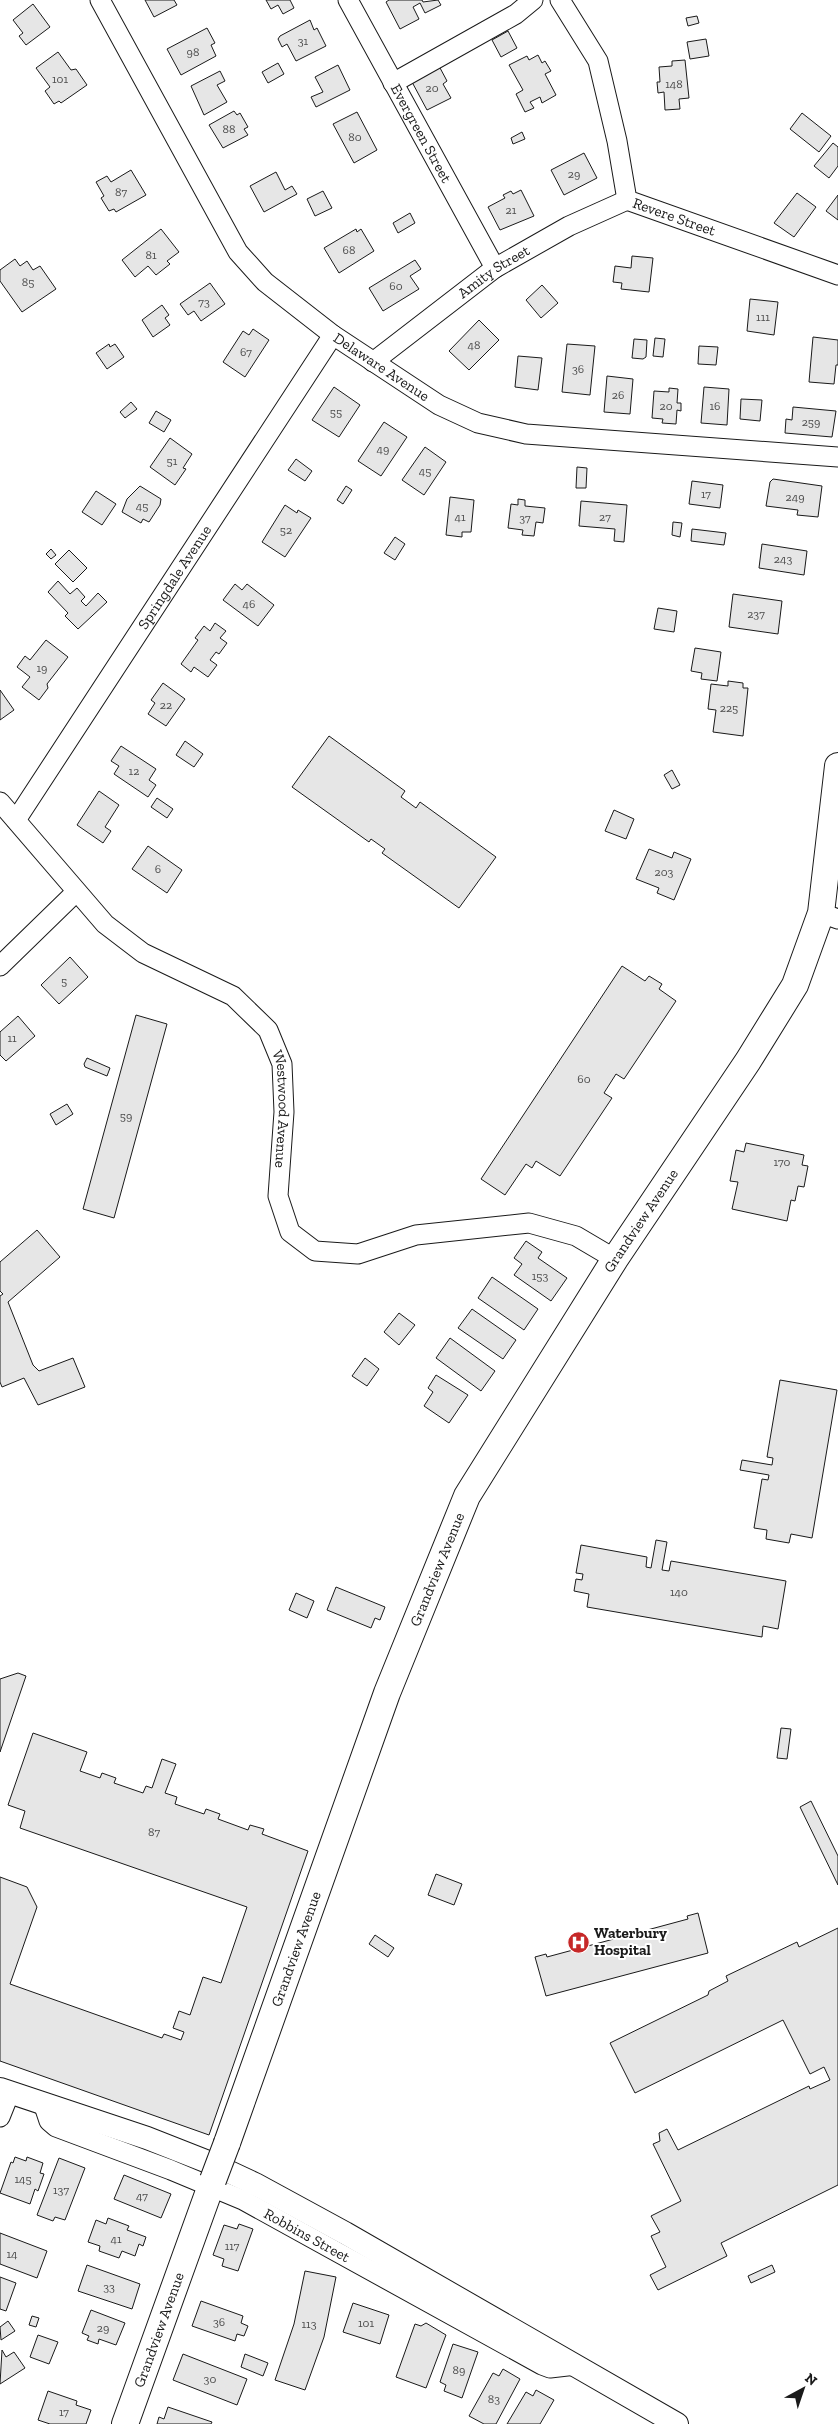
<svg xmlns="http://www.w3.org/2000/svg" width="838" height="2424" font-family="'Zilla Slab',serif">
<style>
.building{fill:#e6e6e6;stroke:#1a1a1a}
.lines{fill:none;stroke-linecap:round;stroke-linejoin:round}
.minor-casing{stroke:#1a1a1a;stroke-width:21}
.tertiary-casing{stroke:#1a1a1a;stroke-width:24}
.secondary-casing{stroke:#1a1a1a;stroke-width:28}
.minor{stroke:#fff;stroke-width:19}
.tertiary{stroke:#fff;stroke-width:22}
.secondary{stroke:#fff;stroke-width:26}
.secondary-bridge-casing{stroke:#1a1a1a;stroke-width:28;stroke-linecap:butt}
.secondary-bridge{stroke:#fff;stroke-width:26}
.labels{text-anchor:middle;dominant-baseline:central;stroke-width:4;stroke-linejoin:round;paint-order:stroke}
.number-label{font-size:12px;fill:#4d4d4d}
.street-label{font-size:15px;fill:#1a1a1a;stroke:#fff}
.poi-label{font-size:15px;font-weight:bold;fill:#1a1a1a;stroke:#fff;text-anchor:start}
</style>
<rect width="100%" height="100%" fill="#fff"/>
<path class="building" d="M145,0H174L177,5L154,17Z
M266,0H290L294,8L283,14L278,5L271,9Z
M389,0H422L423,2L438,0L441,5L425,13L420,3L413,7L419,19L400,29L386,2Z
M33,4L50,27L26,45L19,36L23,33L13,20Z
M697,16L699,23L688,26L686,18Z
M310,20L314,30L317,28L326,46L296,61L287,44L282,47L278,39L280,36Z
M207,28L215,43L211,45L216,56L181,75L167,49Z
M508,31L517,48L501,57L492,40Z
M706,39L709,56L690,59L687,42Z
M58,52L71,70L76,69L87,85L61,103L59,101L54,104L45,91L50,87L36,68Z
M538,55L542,63L545,61L551,71L545,74L556,95L542,103L540,97L530,102L534,108L525,112L516,94L523,90L509,65L527,56L529,60Z
M685,60L689,98L679,99L680,109L665,110L664,92L658,93L657,82H660L659,67L672,66V61Z
M278,63L284,74L268,83L262,72Z
M338,65L350,90L316,107L311,97L323,92L315,77Z
M439,66L447,81L443,84L451,98L427,110L412,82Z
M220,71L225,81L217,85L227,102L204,115L191,86Z
M234,111L237,115L240,113L248,127L244,129L248,135L223,148L209,125Z
M357,112L377,150L354,163L333,124Z
M802,113L831,136L819,152L790,129Z
M522,132L525,139L513,144L511,138Z
M833,143L838,147V166L829,178L814,166Z
M584,153L597,178L564,195L551,170Z
M131,170L146,195L116,212L114,209L109,211L101,198L104,196L96,182L107,176L111,182Z
M276,172L285,190L292,186L297,194L264,212L250,186Z
M521,190L534,216L500,230L488,207L505,198L503,195L511,191L513,194Z
M323,191L332,208L315,216L307,199Z
M797,193L816,207L794,237L774,223Z
M838,195V220L826,211Z
M410,213L415,223L398,233L393,223Z
M161,229L179,252L167,261L170,264L156,275L148,266L135,277L122,260Z
M356,229L357,232L361,229L374,251L339,273L324,248Z
M632,256L653,258L649,292L621,289L622,283L613,282L615,266L631,268Z
M15,259L20,266L27,261L33,270L40,266L56,289L22,312L0,281V270Z
M415,260L421,269L410,276L419,289L383,311L369,288Z
M210,283L225,304L201,321L194,311L188,315L180,304Z
M542,285L558,303L541,318L526,300Z
M750,299L778,302L774,335L747,331Z
M162,305L169,315L165,318L170,325L153,337L142,320Z
M479,320L499,340L469,370L449,351Z
M253,329L269,340L245,377L223,362L243,331L249,335Z
M813,337L838,340V365H836L834,384L809,382Z
M655,338L665,339L663,357L653,356Z
M634,339L647,340L646,357L643,359L632,358Z
M109,344L110,347L115,344L124,357L107,369L96,353Z
M567,344L595,346L590,395L562,392Z
M699,346L718,347L716,365L698,364Z
M518,356L542,358L538,390L515,387Z
M607,376L633,379L630,414L604,412Z
M334,387L360,405L339,437L312,420Z
M704,387L729,389L727,425L701,423Z
M669,388L678,389L677,403H681V411L677,410L676,424L662,423L663,419L652,418L654,391L669,392Z
M741,399L762,400L760,421L740,419Z
M131,402L137,409L125,418L120,412Z
M793,407L836,411L832,437L785,433L786,419L792,420Z
M156,411L171,420L164,432L149,423Z
M384,422L407,437L381,476L358,461Z
M170,438L192,454L183,468L186,469L175,485L150,467Z
M425,447L446,462L424,495L402,480Z
M296,459L312,471L305,481L288,470Z
M577,467L587,468L586,488H576Z
M773,479L822,486L818,517L797,515L798,510L766,506L770,482Z
M692,481L723,485L720,508L689,504Z
M140,486L161,499L160,505L149,522L143,519L141,523L122,512L127,499Z
M346,486L352,490L343,504L337,500Z
M96,491L116,504L102,525L82,512Z
M450,497L474,500L471,532H462V537L446,535Z
M518,499L525,500V506L545,508L543,523L536,522L534,536L522,535L523,530L508,528L511,504L518,505Z
M581,501L627,505L624,542L614,541L615,529L579,526Z
M285,505L297,513L298,510L311,518L285,557L262,542Z
M673,522L682,523L680,537L672,535Z
M692,529L726,533L724,545L691,541Z
M395,537L405,544L395,560L384,553Z
M762,544L807,551L804,575L759,568Z
M51,549L56,555L51,559L46,554Z
M69,550L87,568L73,582L55,564Z
M58,581L70,594L77,588L85,597L81,601L86,606L98,593L107,602L78,629L65,616L68,613L48,592Z
M235,584L242,590L247,584L274,605L258,626L223,600Z
M733,594L782,601L778,634L729,627Z
M658,608L677,611L674,632L654,629Z
M215,623L226,631L220,638L227,643L219,654L216,652L210,660L217,665L208,677L194,667L191,672L181,664L198,640L195,638L204,626L210,631Z
M46,640L68,657L47,684L48,688L39,700L22,687L30,677L17,667L25,656L30,660Z
M695,648L721,652L717,681L701,679L702,673L691,671Z
M728,681L743,683V688H748L743,736L713,732L716,710L708,709L711,684L728,686Z
M163,683L185,699L166,726L148,714L155,703L151,700Z
M0,690L14,710L0,720Z
M329,736L405,791L401,797L416,808L420,802L496,857L459,908L382,853L385,849L371,839L369,842L292,787Z
M185,741L203,754L194,767L176,755Z
M121,746L156,769L149,780L156,785L148,797L114,774L119,766L111,761Z
M672,770L680,785L672,789L664,775Z
M99,791L119,805L105,827L111,831L103,843L77,825Z
M157,798L173,809L167,818L151,807Z
M614,810L634,819L626,839L605,831Z
M148,846L182,870L167,893L132,869Z
M649,849L672,858L674,852L691,859L674,900L657,893L659,888L636,879Z
M70,957L88,977L59,1004L41,985Z
M622,966L645,981L649,976L662,984L659,989L676,1001L624,1079L616,1074L604,1093L612,1098L560,1176L536,1161L532,1168L526,1164L505,1195L481,1179Z
M136,1015L167,1024L114,1218L83,1209Z
M18,1016L35,1036L6,1061L0,1055V1032Z
M87,1058L110,1068L107,1076L85,1067L84,1064Z
M67,1104L73,1114L56,1125L50,1114Z
M746,1143L804,1155L802,1165L808,1166L804,1187L798,1186L795,1201L791,1200L787,1221L732,1209L738,1182L730,1181L736,1150L744,1152Z
M37,1230L60,1257L8,1302L33,1365L39,1371L73,1358L85,1387L38,1405L24,1378L2,1387L0,1382V1296L3,1294L0,1291V1262Z
M526,1241L542,1252L538,1258L567,1278L551,1301L514,1275L522,1264L514,1258Z
M492,1277L538,1309L524,1330L478,1298Z
M472,1309L516,1340L503,1359L458,1328Z
M399,1313L415,1325L399,1345L384,1332Z
M450,1338L495,1371L481,1391L436,1358Z
M365,1358L379,1369L367,1386L352,1376Z
M436,1375L468,1395L449,1423L424,1406L433,1392L428,1388Z
M780,1380L837,1390L812,1538L791,1534L789,1543L766,1539L767,1530L754,1528L762,1479L768,1480L769,1475L740,1470L742,1460L772,1465L773,1458L767,1457Z
M656,1540L667,1542L662,1570L669,1571L671,1561L786,1581L778,1629L763,1626L762,1637L587,1607L589,1594L574,1591L576,1579L582,1580L583,1574L576,1573L581,1545L647,1557L646,1567L651,1568Z
M336,1587L385,1607L380,1620L375,1618L371,1628L327,1610Z
M296,1593L314,1601L307,1618L289,1610Z
M18,1673L26,1676L0,1752V1679Z
M781,1728L791,1729L787,1759L777,1758Z
M33,1733L87,1752L80,1771L100,1778L102,1773L116,1778L114,1783L143,1793L146,1786L152,1788L162,1759L176,1764L165,1793L177,1797L175,1804L204,1814L206,1809L220,1814L218,1819L248,1830L250,1825L264,1829L262,1834L308,1851L209,2135L0,2061V1877L27,1887L37,1907L10,1984L162,2038L164,2034L181,2040L184,2032L173,2028L179,2011L190,2015L203,1977L221,1983L247,1907L20,1828L25,1811L8,1805Z
M811,1801L838,1856V1885L800,1807Z
M436,1874L462,1884L454,1905L428,1895Z
M698,1913L708,1953L546,1996L535,1957L546,1954L547,1957L688,1919L687,1916Z
M838,1928V2185L721,2243L727,2256L658,2290L650,2275L666,2267L651,2236L660,2232L651,2216L681,2201L653,2144L660,2141L659,2133L667,2129L678,2150L809,2086L810,2089L830,2080L824,2067L810,2074L783,2020L635,2093L610,2043L708,1995L709,1991L728,1981L726,1976L797,1942L799,1947Z
M375,1935L394,1948L388,1957L369,1944Z
M15,2157L26,2161L27,2157L43,2163L40,2173L44,2174L38,2191L35,2189L30,2204L0,2193L11,2162L13,2163Z
M59,2158L85,2168L65,2220L55,2217L53,2221L37,2215Z
M124,2175L171,2194L161,2218L114,2199Z
M108,2218L129,2226L127,2230L146,2237L143,2246L139,2244L135,2256L122,2251L119,2258L99,2251L100,2246L88,2242L96,2220L106,2224Z
M239,2224L253,2229L238,2271L222,2266L224,2259L213,2255L224,2225L237,2229Z
M0,2233L47,2251L37,2278L0,2264Z
M87,2265L140,2284L132,2309L78,2291Z
M772,2265L775,2272L751,2283L748,2276Z
M305,2271L336,2277L324,2337L305,2390L275,2380L294,2324Z
M0,2277L16,2283L6,2311L0,2309Z
M201,2301L243,2316L241,2323L248,2326L244,2336L237,2334L235,2341L192,2326Z
M353,2303L389,2315L380,2344L343,2332Z
M91,2310L125,2323L116,2345L99,2339L98,2344L87,2340L89,2336L82,2333Z
M32,2316L39,2318L36,2327L29,2325Z
M8,2321L15,2331L1,2340L0,2327Z
M426,2323L446,2335L426,2388L396,2377L415,2324L421,2326Z
M38,2335L58,2342L49,2364L30,2357Z
M453,2344L478,2352L462,2398L444,2391L446,2385L440,2382Z
M2,2350L6,2357L14,2352L25,2368L0,2384Z
M183,2354L247,2379L237,2405L173,2380Z
M245,2354L268,2363L263,2376L241,2367Z
M503,2369L520,2379L496,2424H484L469,2416L493,2373L499,2376Z
M536,2390L554,2400L540,2424H507L526,2392L533,2396Z
M48,2391L77,2401L76,2405L91,2410L86,2424H50L38,2420Z
M168,2407L212,2422L211,2424H157L159,2417L164,2419Z"/>
<g class="lines">
<defs>
<g id="minor">
<path id="s1" d="M100,0L238,252L265,282L333,335L439,405L478,423L526,434L838,457"/>
<path id="s2" d="M348,0L495,268"/>
<path id="s3" d="M560,0L598,61L617,141L627,200L838,275"/>
<path d="M393,83L516,14L533,0"/>
<path id="s4" d="M373,362L495,268L569,226L627,200"/>
<path id="s5" d="M0,802L105,924L143,953L233,996L268,1030L282,1064L284,1112L278,1196L290,1232L315,1251L358,1254L416,1235L529,1223L576,1236L615,1259"/>
<path id="s6" d="M16,820L333,335"/>
<path d="M821,913L838,919"/>
<path d="M0,966L76,892"/>
<path id="s7" d="M43,2103L49,2121L56,2127L171,2170L243,2200L542,2365L550,2368L576,2365"/>
<path d="M0,2117L10,2092"/>
</g>
<path id="tertiary" d="M0,2089L147,2138L208,2162L255,2184L345,2233L677,2424"/>
<g id="secondary">
<path id="s8" d="M227,2143L387,1693L467,1496L615,1259L748,1061L795,985L821,913L838,766"/>
<path id="s9" d="M125,2424L213,2180"/>
</g>
</defs>
<use href="#minor" class="minor-casing"/>
<use href="#tertiary" class="tertiary-casing"/>
<use href="#secondary" class="secondary-casing"/>
<use href="#minor" class="minor"/>
<use href="#tertiary" class="tertiary"/>
<use href="#secondary" class="secondary"/>
<defs>
<path id="secondary-bridge" d="M213,2180L227,2143"/>
</defs>
<use href="#secondary-bridge" class="secondary-bridge-casing"/>
<use href="#secondary-bridge" class="secondary-bridge"/>
</g>
<defs>
<symbol id="hospital-disc" viewBox="-11 -11 22 22"><circle r="9.5" fill="#c62828" stroke="#fff"/><path d="M-5-5h3v3.5h4V-5h3V5h-3V1.5h-4V5h-3Z" fill="#fff"/></symbol>
</defs>
<g fill-rule="evenodd">
<use href="#hospital-disc" x="566" y="1930" width="25" height="25"/>
</g>
<g class="labels">
<g class="number-label">
<text x="303" y="41">31</text>
<text x="193" y="52">98</text>
<text x="60" y="79">101</text>
<text x="674" y="84">148</text>
<text x="432" y="88">20</text>
<text x="229" y="129">88</text>
<text x="355" y="137">80</text>
<text x="574" y="174">29</text>
<text x="121" y="192">87</text>
<text x="511" y="210">21</text>
<text x="349" y="250">68</text>
<text x="151" y="255">81</text>
<text x="28" y="282">85</text>
<text x="396" y="286">60</text>
<text x="204" y="302">73</text>
<text x="763" y="317">111</text>
<text x="474" y="345">48</text>
<text x="246" y="352">67</text>
<text x="578" y="369">36</text>
<text x="618" y="395">26</text>
<text x="666" y="406">20</text>
<text x="715" y="406">16</text>
<text x="336" y="412">55</text>
<text x="811" y="422">259</text>
<text x="383" y="449">49</text>
<text x="172" y="461">51</text>
<text x="425" y="471">45</text>
<text x="706" y="494">17</text>
<text x="795" y="497">249</text>
<text x="142" y="506">45</text>
<text x="460" y="517">41</text>
<text x="605" y="517">27</text>
<text x="525" y="518">37</text>
<text x="286" y="530">52</text>
<text x="783" y="559">243</text>
<text x="249" y="604">46</text>
<text x="756" y="614">237</text>
<text x="42" y="668">19</text>
<text x="166" y="705">22</text>
<text x="729" y="708">225</text>
<text x="134" y="771">12</text>
<text x="158" y="869">6</text>
<text x="664" y="872">203</text>
<text x="64" y="981">5</text>
<text x="12" y="1038">11</text>
<text x="584" y="1079">60</text>
<text x="126" y="1116">59</text>
<text x="782" y="1162">170</text>
<text x="540" y="1276">153</text>
<text x="679" y="1592">140</text>
<text x="154" y="1832">87</text>
<text x="23" y="2179">145</text>
<text x="61" y="2190">137</text>
<text x="142" y="2196">47</text>
<text x="116" y="2239">41</text>
<text x="232" y="2246">117</text>
<text x="12" y="2254">14</text>
<text x="109" y="2287">33</text>
<text x="219" y="2322">36</text>
<text x="366" y="2323">101</text>
<text x="309" y="2324">113</text>
<text x="103" y="2328">29</text>
<text x="459" y="2370">89</text>
<text x="210" y="2379">30</text>
<text x="494" y="2399">83</text>
<text x="64" y="2412">17</text>
</g>
<g class="street-label">
<text stroke="none"><textPath href="#s2" startOffset="152">Evergreen Street</textPath></text>
<text stroke="none"><textPath href="#s3" startOffset="264">Revere Street</textPath></text>
<text stroke="none"><textPath href="#s4" startOffset="151">Amity Street</textPath></text>
<text stroke="none"><textPath href="#s1" startOffset="472">Delaware Avenue</textPath></text>
<text stroke="none"><textPath href="#s6" startOffset="290">Springdale Avenue</textPath></text>
<text stroke="none"><textPath href="#s5" startOffset="439">Westwood Avenue</textPath></text>
<text stroke="none"><textPath href="#s8" startOffset="1016">Grandview Avenue</textPath></text>
<text stroke="none"><textPath href="#s8" startOffset="611">Grandview Avenue</textPath></text>
<text stroke="none"><textPath href="#s8" startOffset="206">Grandview Avenue</textPath></text>
<text stroke="none"><textPath href="#s7" startOffset="302">Robbins Street</textPath></text>
<text stroke="none"><textPath href="#s9" startOffset="100">Grandview Avenue</textPath></text>
</g>
<g class="poi-label">
<text x="594" y="1933">Waterbury<tspan x="594" dy="17">Hospital</tspan></text>
</g>
</g>
<g transform="translate(803 2389) rotate(40)" stroke="#ffffff" stroke-width="4" paint-order="stroke">
<path d="M0-4L9 19L0 12L-9 19Z" fill="#1a1a1a"/>
<text y="-8" font-size="14" font-weight="bold" text-anchor="middle" fill="#1a1a1a">N</text>
</g>
</svg>
